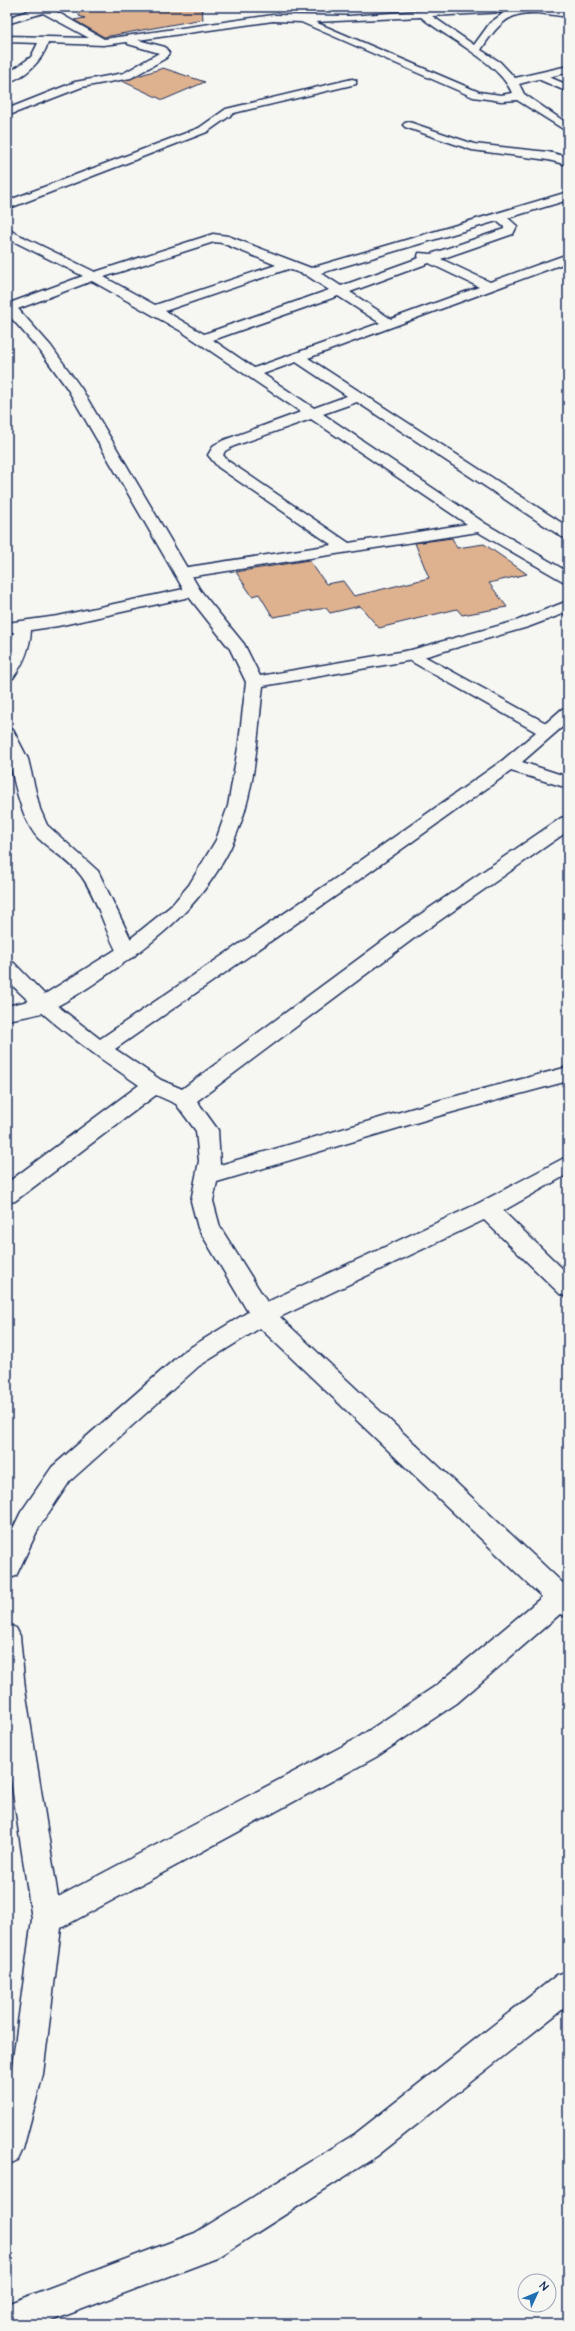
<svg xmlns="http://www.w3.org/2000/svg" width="575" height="2331" font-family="'Architects Daughter',sans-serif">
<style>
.building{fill:#deb18f;stroke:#1b2f5e}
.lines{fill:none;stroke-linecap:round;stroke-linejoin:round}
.street-casing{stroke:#1b2f5e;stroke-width:3}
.secondary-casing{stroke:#1b2f5e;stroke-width:3}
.street{fill:#f6f6f2;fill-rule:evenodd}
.secondary{fill:#f6f6f2;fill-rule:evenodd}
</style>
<rect width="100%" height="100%" fill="#f6f6f2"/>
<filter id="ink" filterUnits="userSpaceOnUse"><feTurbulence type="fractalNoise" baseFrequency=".025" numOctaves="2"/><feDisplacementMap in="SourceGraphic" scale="8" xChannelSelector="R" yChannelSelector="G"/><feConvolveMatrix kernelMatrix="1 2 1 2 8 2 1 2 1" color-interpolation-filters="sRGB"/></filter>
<g filter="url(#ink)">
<path class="building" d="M80,7H202L203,19L104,37L74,20L85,18L79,16Z
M163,68L205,82L163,100L122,81Z
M452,538L457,548L484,544L527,574L489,583L507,607L462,615L457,609L379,628L360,606L330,613L326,608L273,617L259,594L252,596L236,572L309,560L326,584L343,581L354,596L429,578L415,543Z"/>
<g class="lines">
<defs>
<path id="street" d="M40,7H53L52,9L104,39L273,15L349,16L476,7H537L568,11V17C522,10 508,7 481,50L500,62L515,78L568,66V72L549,77L568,85V92L538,79L519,84L524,94L568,124V132L517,100L501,101L473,97L301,22L273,21L138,40L165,47L169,53L166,58L131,78L82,87L7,116V109L75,82L124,73L159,53L128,44L127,42L103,45L48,43C42,61 25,78 7,82V74L31,57L38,43L7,42V36L89,38L43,13L7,24V18ZM505,12L490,23L474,45L432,16ZM421,17C448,39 499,62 512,93L501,95L479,92L315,22Z
M352,79L356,80V84L234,113L207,132L7,209V201L199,128L226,109Z
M409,122L474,144L548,152L568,157V165L548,160L472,150L405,127L403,125L405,123Z
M568,192V200L508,218L517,226L513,234L441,259L490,282L568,254V262L308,358L568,527V539L562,537L357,402L323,414L486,524L568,572V584L478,532L182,578L176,576L174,573L176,570L182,568L332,545L218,467L208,455L214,445L224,440L301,412L181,331L92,281L7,313V304L83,276L7,238V229L95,272L213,234L228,236L311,268ZM497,221L504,227V229L431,254L419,253L418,256L419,258L341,286L321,273ZM214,242L222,243L276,265L155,305L104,277ZM429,263L479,287L391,319L350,292ZM288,269L306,275L329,290L204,334L165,311ZM338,296L380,323L254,368L213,340ZM296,362L347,396L314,408L263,374ZM311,419L467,524L349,543L228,461L223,455L225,451L234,446Z
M193,587L199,589L201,592L199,595L58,626L31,630C30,648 24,663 13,678L7,679V661L14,632L7,633V623L58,616Z
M413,650L546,723L562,709L568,708V722L522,762L568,777V788L511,771L353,884L115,1049L161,1080L182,1089L399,929L561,818L568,816V831L413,939L197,1101L218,1130L220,1165L441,1100L568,1067V1081L442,1115L217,1182L213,1201L220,1227L267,1302L479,1203L568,1156V1174L503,1211L568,1274V1297L560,1294L484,1220L280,1317L568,1588V1617L560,1614L457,1703L376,1757L61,1928L43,2074L23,2149L18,2160L7,2165V2090L11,2074L32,1919L7,1753V1624L16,1628L20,1636L25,1689L58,1897L356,1739L437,1685L542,1597L260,1328L199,1366L70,1481L39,1527L16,1576L7,1579V1541L21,1512L52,1467L183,1352L248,1312L198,1228L191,1201L199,1161L196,1131L176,1104L156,1095L15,1201L7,1203V1183L139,1085C92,1053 47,1021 7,980V961L14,963L50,1000L100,1039L339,876L503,760L536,732L407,659L405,655L407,651Z
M7,729L13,730L28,759L40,809L47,825L98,871L137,952L134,957L127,959L120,957C105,933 98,899 82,877C71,861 52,852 38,838C19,818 7,757 7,729Z
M568,1971V2005L377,2156L217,2258L43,2324H7V2304L195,2233L355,2134L557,1975Z"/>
<path id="secondary" d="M7,301L12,302L51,346L81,388L200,590L244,644L260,676L411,650L516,621L568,601V612L528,627L413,660L263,686C257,736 256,793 234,840C207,901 160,939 105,976C88,988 70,1000 51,1009C38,1016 21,1017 7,1020V1006L37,999L120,947L171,906L189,885L216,840L228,806L239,742L246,682L230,649L185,592L67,388L41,352L7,313Z"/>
</defs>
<use href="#street" class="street-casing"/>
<use href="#secondary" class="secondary-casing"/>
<use href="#street" class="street"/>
<use href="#secondary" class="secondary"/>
</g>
</g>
<rect width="575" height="2331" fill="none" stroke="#f6f6f2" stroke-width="24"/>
<rect x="12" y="12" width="551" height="2307" fill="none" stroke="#1b2f5e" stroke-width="1.5" filter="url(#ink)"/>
<g transform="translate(537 2293) rotate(46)"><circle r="19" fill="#f6f6f2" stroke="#9ea6b7"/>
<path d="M0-3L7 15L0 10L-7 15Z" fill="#1f6fb2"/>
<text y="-6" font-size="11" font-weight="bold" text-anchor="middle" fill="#1b2f5e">N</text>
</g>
</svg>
